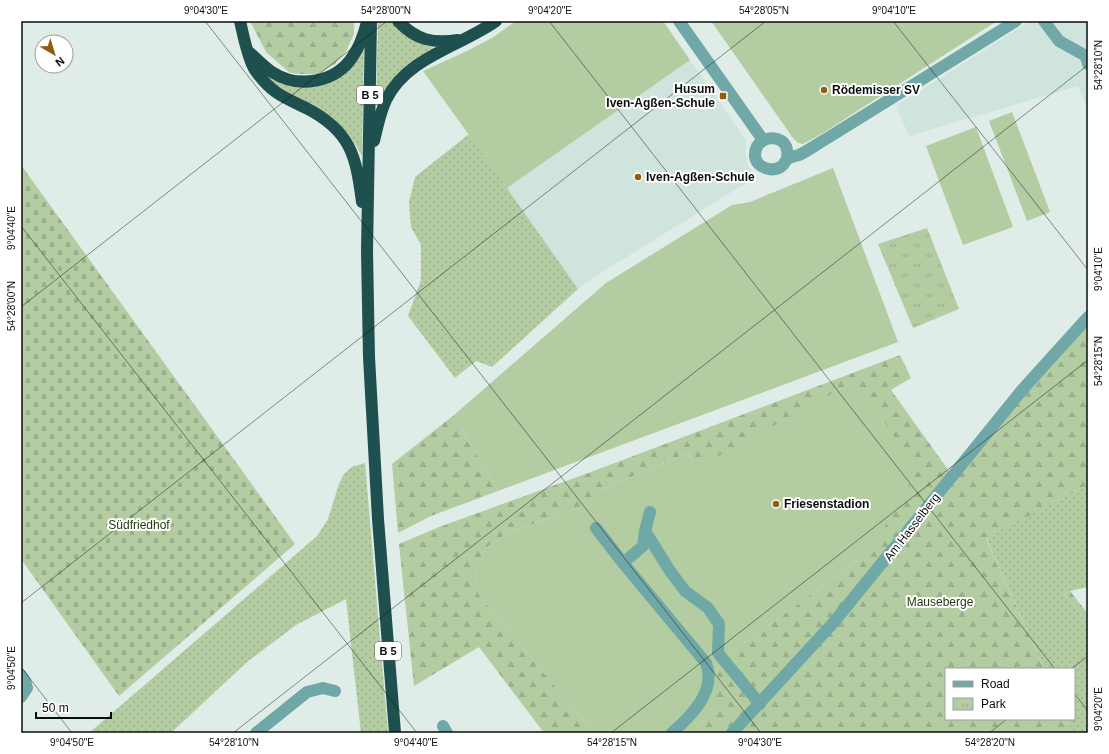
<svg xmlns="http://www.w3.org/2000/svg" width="1109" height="754" font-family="Arial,sans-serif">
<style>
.built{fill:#cfe4dd}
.grass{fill:url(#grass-dots)}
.forest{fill:url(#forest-firs)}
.cemetery{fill:url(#cemetery-stones)}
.park{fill:url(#park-tufts)}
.garden{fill:#b3cca2}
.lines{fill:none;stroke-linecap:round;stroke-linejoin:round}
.minor{stroke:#70a8a7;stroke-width:12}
.highway{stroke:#1f5050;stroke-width:12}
.ticks{fill:none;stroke:#090e0c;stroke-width:1;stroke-opacity:0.45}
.poi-dot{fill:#915e0f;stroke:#fff;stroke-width:1.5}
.labels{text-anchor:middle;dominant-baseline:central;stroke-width:4;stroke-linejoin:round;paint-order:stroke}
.shield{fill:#fff;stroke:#535655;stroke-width:1}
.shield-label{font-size:11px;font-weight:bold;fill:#090e0c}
.poi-label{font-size:12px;font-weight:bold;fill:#090e0c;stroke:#fff;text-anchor:start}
.park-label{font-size:12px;fill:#243d0b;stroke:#fff}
.street-label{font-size:12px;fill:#090e0c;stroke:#fff}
.neatline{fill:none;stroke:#090e0c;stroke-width:1.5}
.ticks-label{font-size:10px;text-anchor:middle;fill:#090e0c}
</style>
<defs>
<pattern id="grass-dots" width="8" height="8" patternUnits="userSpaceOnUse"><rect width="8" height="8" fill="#b3cca2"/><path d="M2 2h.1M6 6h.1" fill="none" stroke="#99ae8a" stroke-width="1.8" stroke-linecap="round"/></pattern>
<pattern id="forest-firs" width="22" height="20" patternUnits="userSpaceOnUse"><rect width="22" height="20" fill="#b3cca2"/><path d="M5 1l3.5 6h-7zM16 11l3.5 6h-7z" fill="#99ae8a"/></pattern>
<pattern id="cemetery-stones" width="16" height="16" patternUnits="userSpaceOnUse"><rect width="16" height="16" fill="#b3cca2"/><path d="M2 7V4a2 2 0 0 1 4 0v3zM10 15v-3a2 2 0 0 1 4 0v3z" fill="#99ae8a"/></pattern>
<pattern id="park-tufts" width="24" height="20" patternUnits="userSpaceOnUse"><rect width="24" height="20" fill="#b3cca2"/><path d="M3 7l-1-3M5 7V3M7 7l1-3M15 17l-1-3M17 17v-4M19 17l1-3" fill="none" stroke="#99ae8a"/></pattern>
</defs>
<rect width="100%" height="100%" fill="#e0ece8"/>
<path class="built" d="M1030,21H1088V111L1078,86L909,136L896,106Z
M690,60L746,140L745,151L747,164L754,174L751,180L638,250L593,278L578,289L507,188Z"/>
<path class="grass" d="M378,21H390C406,38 416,43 438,49L392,80L376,106Z
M364,46L362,156L349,134L333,118L290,95L271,82L262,70L322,85Z
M469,134L578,289L492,367L476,361L455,378L408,316L421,280V245L411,227L409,202L415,177Z
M365,463L388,733H361L346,599L296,625L247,662L171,733H89L317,536L328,519L339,484L344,474L352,467Z
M1088,485V587L1070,591L1064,594L1070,600L1088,624V733H1072L1066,719H1074V669H1044L986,537Z"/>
<path class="forest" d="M250,21H354V34L346,51L335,64L318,74H302L290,73L266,52Z
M1088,320V485L986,538L1044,669H946V719H1066L1072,733H734Z
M900,355L911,378L891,390L949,471L858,588L761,696L726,656L863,557L850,384L696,469L688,453L600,490L603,496L574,510L507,533L486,548L475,574L479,595L594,733H544L479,647L414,686L399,544L439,527L591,472Z
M454,415L498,491L431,516L398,533L392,464Z
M1070,591L1088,614V624L1070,600L1064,594Z
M718,657L756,704L728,733H689L704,722L717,674Z"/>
<path class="cemetery" d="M21,165L295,544L119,696L21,559Z"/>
<path class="park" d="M927,228L959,309L913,328L878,244Z"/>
<path class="garden" d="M516,21H663L690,60L507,188L423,71L465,52L492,38Z
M711,21H997L823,133L803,144L798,143L793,138Z
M1012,112L1050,212L1027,221L989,121Z
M976,127L1013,227L963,245L926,146Z
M833,168L898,342L498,491L454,415L606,283L732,205L750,202Z
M850,384L878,411L910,464L908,493L863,557L726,656L718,658L717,695L704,722L689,733H594L479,595L475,574L486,548L507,533L574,510L602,496L600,490L688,453L696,468Z"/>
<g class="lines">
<path class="minor" d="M679,21L763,140
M1044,21L1059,41L1086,56L1088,64
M787,159C787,157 788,153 787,150C784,132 754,135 755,156C756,168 773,173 782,166C784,165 785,161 787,159C791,157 795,156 799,155C808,151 817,144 826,139L1016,21
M596,528L623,563
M645,531L650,512
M21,675L25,681L27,688L21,697
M443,726L447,733
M256,733L307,692L323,688L335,691
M672,733C691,716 717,691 706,663L623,563L643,546L645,531L670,571L685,591L708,608L719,624L718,653L760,704
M732,733L834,622L1022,390L1088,317"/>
<path class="highway" d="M240,21C243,34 248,60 255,70C271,93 283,97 306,108C351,131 356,156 362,202
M371,21L367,251L369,357L378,519L395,733
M398,21C416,40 433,44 458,40
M249,52C256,58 264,67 272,72C298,89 336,83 353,56C360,46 364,34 367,22
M374,141C377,128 380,113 386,100C407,57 459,47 496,21"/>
</g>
<path class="ticks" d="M205,21L761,733M549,21L1055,669M893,21L1088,270M21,226L417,733M21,307L387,21M21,603L766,21M21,667L72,733M1071,669L1088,656M1074,693L1088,711M233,733L1088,65M611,733L1088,360M989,733L1007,719"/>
<g class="poi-dot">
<circle cx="824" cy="90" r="4"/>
<rect x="719" y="92" width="8" height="8" rx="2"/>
<circle cx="638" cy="177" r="4"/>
<circle cx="776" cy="504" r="4"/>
</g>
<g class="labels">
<g class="shield">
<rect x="357" y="86" width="26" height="18" rx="3"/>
<rect x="375" y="642" width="26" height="18" rx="3"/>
</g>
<g class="shield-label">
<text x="370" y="95">B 5</text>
<text x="388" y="651">B 5</text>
</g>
<g class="poi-label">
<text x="715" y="89" text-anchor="end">Husum<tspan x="715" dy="14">Iven-Agßen-Schule</tspan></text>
<text x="832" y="90">Rödemisser SV</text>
<text x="646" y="177">Iven-Agßen-Schule</text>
<text x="784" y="504">Friesenstadion</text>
</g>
<g class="park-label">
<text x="139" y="525">Südfriedhof</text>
<text x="940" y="602">Mauseberge</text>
</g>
<g class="street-label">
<text transform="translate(912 527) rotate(-52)">Am Hasselberg</text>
</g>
</g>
<rect width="1109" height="754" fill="none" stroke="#ffffff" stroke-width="44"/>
<rect x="945" y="668" width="130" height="52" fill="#ffffff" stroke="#9d9f9e"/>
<rect x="953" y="681" width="20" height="6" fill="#70a8a7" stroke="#9d9f9e"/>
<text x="981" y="688" font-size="12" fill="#090e0c">Road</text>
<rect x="953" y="698" width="20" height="12" fill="url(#park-tufts)" stroke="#9d9f9e"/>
<text x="981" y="708" font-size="12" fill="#090e0c">Park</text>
<g transform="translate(54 54) rotate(142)"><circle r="19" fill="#ffffff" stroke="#9d9f9e"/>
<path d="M0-3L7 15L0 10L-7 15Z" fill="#915e0f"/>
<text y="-6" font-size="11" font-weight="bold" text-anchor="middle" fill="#090e0c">N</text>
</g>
<path d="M36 712v6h75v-6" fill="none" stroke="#090e0c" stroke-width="2"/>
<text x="42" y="712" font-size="12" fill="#090e0c" stroke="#ffffff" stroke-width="3" paint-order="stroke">50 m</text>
<rect x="22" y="22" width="1065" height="710" class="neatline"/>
<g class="ticks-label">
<text x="206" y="14">9°04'30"E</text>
<text x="386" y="14">54°28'00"N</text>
<text x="550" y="14">9°04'20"E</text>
<text x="764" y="14">54°28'05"N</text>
<text x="894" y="14">9°04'10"E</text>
<text transform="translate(1098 65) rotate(-90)" y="4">54°28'10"N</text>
<text transform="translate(11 228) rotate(-90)" y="4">9°04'40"E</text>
<text transform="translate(1098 269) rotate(-90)" y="4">9°04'10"E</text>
<text transform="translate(11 306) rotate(-90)" y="4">54°28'00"N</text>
<text transform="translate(1098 361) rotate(-90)" y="4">54°28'15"N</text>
<text transform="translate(11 668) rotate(-90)" y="4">9°04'50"E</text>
<text transform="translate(1098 709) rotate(-90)" y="4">9°04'20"E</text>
<text x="72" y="746">9°04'50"E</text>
<text x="234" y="746">54°28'10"N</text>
<text x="416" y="746">9°04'40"E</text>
<text x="612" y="746">54°28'15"N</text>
<text x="760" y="746">9°04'30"E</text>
<text x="990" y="746">54°28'20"N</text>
</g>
</svg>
